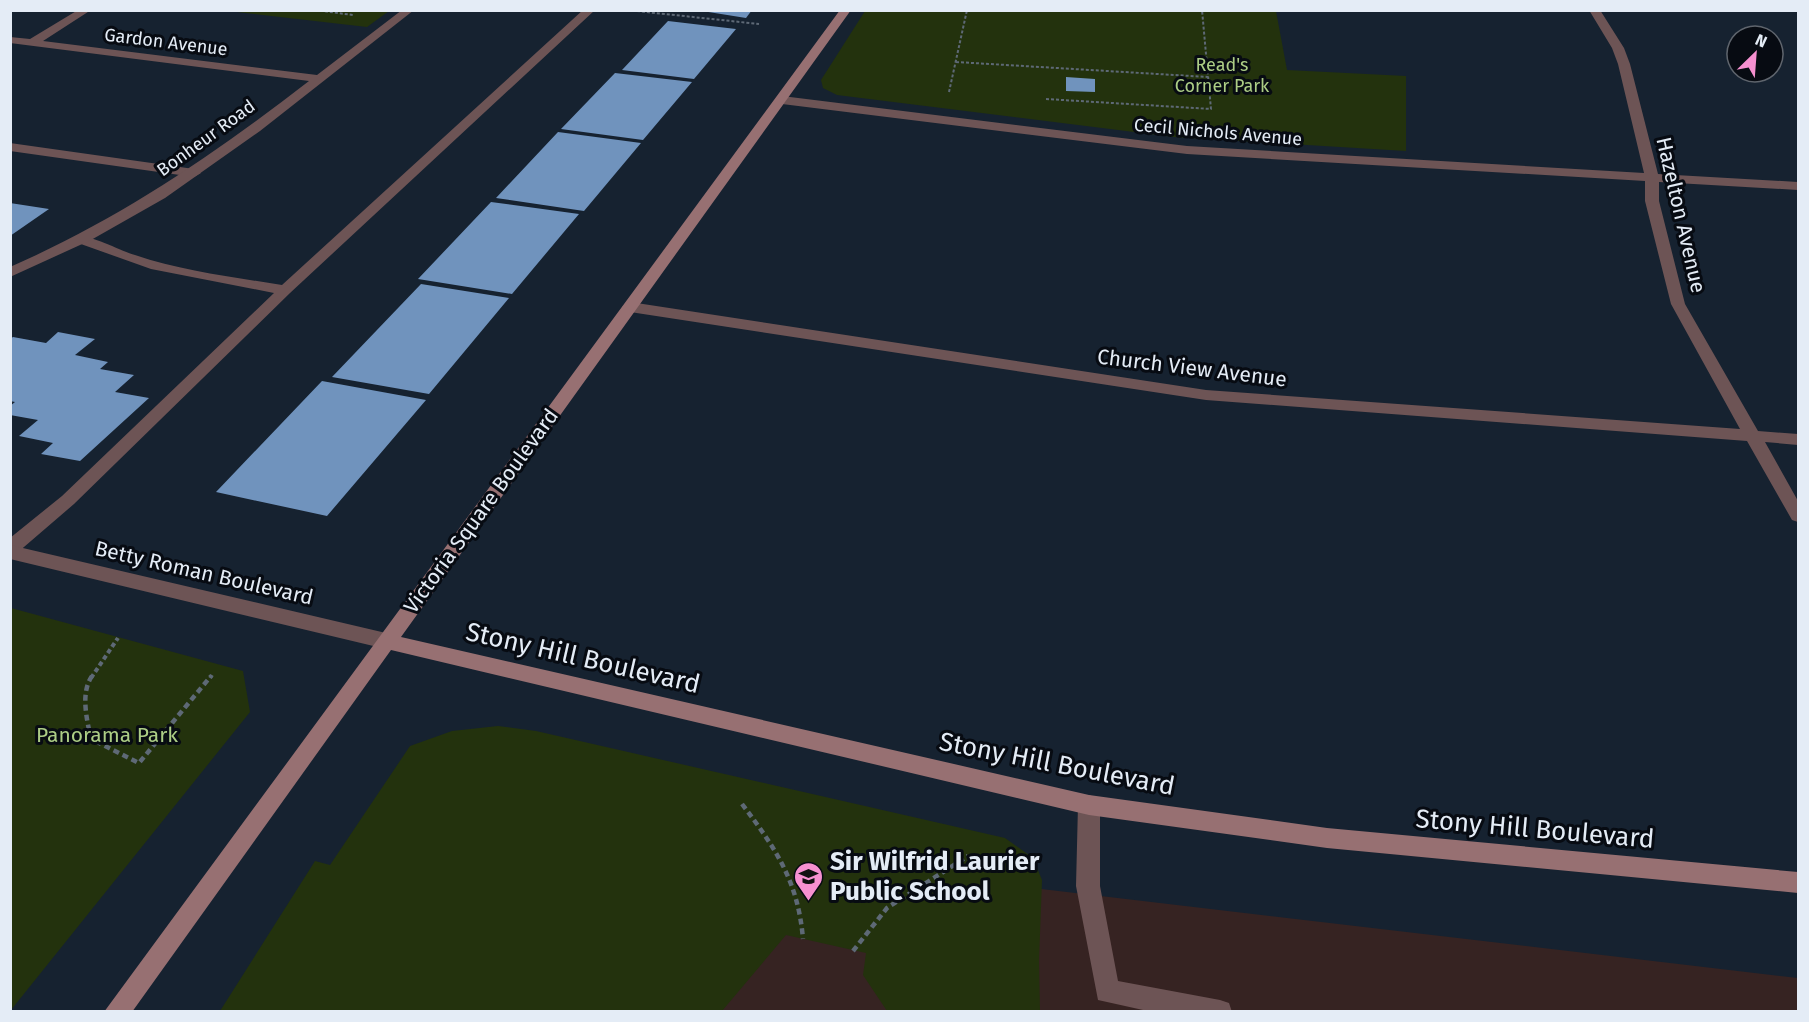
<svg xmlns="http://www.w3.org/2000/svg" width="1809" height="1022" font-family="'Fira Sans',sans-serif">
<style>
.education{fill:#362322}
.green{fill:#23320d}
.building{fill:#7093bd}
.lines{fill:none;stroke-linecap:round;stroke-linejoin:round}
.path-far2{stroke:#5e6976;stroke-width:2;stroke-dasharray:3 2;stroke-linecap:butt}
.path-far1{stroke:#5e6976;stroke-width:4;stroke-dasharray:4.5 3;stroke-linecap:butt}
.path{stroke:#5e6976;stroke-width:4.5;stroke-dasharray:6 4;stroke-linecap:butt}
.lane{fill:#6d5455;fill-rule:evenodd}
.street{fill:#6d5455;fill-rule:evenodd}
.secondary{fill:#977072;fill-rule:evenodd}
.labels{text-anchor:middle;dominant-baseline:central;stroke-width:6;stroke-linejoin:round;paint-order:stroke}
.far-street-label{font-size:18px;fill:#e4ecf6;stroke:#070b12}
.far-park-label{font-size:18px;fill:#accd85;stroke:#070b12}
.street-label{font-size:21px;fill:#e4ecf6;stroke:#070b12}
.park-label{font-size:21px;fill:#accd85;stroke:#070b12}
.near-street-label{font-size:26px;fill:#e4ecf6;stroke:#070b12}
.near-poi-label{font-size:26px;font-weight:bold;fill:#e4ecf6;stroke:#070b12;text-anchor:start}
</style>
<rect width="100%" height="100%" fill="#162230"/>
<path class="education" d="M956,879L1798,978V1012H374Z"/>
<path class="green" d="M229,11L389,10V11L367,27Z
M865,11H1276L1287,70L1406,76V151L1174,137L837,95L823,88L821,80Z
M11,608L243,671L250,712L11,1010Z
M498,726L536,731L1005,838L1033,858L1042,880L1039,961L1040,1011H887L863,975L866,953L786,935L722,1011H220L315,861L330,865L410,746L452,731Z"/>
<path class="building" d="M696,10H752L746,18Z
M668,21L736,29L694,79L622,70Z
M615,73L692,82L643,140L561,129Z
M1066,77L1095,79V92L1066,91Z
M558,132L641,143L584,211L496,198Z
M491,202L579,214L512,294L418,279Z
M10,203L49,209L10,236Z
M421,284L509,298L429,394L332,377Z
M58,332L95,339L75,355L108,362L100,369L134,375L115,392L149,398L80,461L41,454L53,443L19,436L38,420L10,415V406L15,402L10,401V339L13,337L46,343Z
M322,381L426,400L327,516L216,492Z"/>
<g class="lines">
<path class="path-far2" d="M315,10L353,15
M627,10L759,24
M956,62L1208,77
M949,92L967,10
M1046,99L1211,109L1202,10"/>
<path class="path-far1" d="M91,678L118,638
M210,678L212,675"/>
<path class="path" d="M92,676C80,693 87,720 91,739L139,763L211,676
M742,804C776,849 798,881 803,939
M853,951L887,908L968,856"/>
<path class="lane" d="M583,10H595L290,293L74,504L17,553L10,554V538L62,496L274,293L151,269L78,243V237C90,234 121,251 135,255C182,271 233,277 282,285Z
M10,143L194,169L201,173L194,177L10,151Z
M1089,795L1097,798L1100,805V886L1118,981L1220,1000L1229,1003L1232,1012H1152L1098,1000L1076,886L1078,805L1081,798Z"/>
<path class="street" d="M78,10H91L43,41L317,75L402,10H414L260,131L165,198L91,240L10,277V267C120,219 215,154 309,81L10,43V37L30,39Z
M1589,10H1600L1624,48L1630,64L1658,174L1798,182V190L1659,182V201L1685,304L1758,431L1798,434V445L1765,442L1798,501V522L1792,520L1747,441L1206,400L630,312L622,307L630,302L1206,390L1740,429L1671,304L1645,201V181L1187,154L782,104L776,100L782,96L1187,146L1644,173L1618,64L1612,48Z
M10,545L386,633L393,636L396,641L393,646L386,649L10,559Z"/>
<path class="secondary" d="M840,10H851L401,637L1089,795L1327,828L1798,872V893L1327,848L1089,815L391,650L132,1012H104Z"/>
</g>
<defs>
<symbol id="school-pin" viewBox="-11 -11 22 30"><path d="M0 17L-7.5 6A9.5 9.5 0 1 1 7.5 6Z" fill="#f690d0" stroke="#070b12"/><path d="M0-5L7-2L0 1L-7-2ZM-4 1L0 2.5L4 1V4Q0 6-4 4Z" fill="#111"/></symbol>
</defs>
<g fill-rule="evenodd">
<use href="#school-pin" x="792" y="860" width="33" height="45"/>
</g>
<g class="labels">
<g class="far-street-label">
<text transform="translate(166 42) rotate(7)">Gardon Avenue</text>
<text transform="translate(1218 132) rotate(5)">Cecil Nichols Avenue</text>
<text transform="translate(206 138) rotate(-36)">Bonheur Road</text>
</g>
<g class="far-park-label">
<text x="1222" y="65">Read's<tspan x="1222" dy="21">Corner Park</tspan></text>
</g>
<g class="street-label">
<text transform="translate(1681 215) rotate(77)">Hazelton Avenue</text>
<text transform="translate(1192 368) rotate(7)">Church View Avenue</text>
<text transform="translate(481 511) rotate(-54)">Victoria Square Boulevard</text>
<text transform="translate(204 573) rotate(13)">Betty Roman Boulevard</text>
</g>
<g class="park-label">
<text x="107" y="735">Panorama Park</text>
</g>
<g class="near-street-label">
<text transform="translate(583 658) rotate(13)">Stony Hill Boulevard</text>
<text transform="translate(1057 764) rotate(11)">Stony Hill Boulevard</text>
<text transform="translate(1535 829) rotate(5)">Stony Hill Boulevard</text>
</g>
<g class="near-poi-label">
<text x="830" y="861">Sir Wilfrid Laurier<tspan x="830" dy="30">Public School</tspan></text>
</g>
</g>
<rect width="1809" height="1022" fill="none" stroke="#e4ecf6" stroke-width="24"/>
<g transform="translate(1755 54) rotate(25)"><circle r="28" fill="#070b12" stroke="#5f656d" stroke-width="1.5"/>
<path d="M0-4.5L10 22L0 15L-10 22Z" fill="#f690d0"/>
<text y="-9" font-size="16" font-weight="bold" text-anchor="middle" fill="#e4ecf6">N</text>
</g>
</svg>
